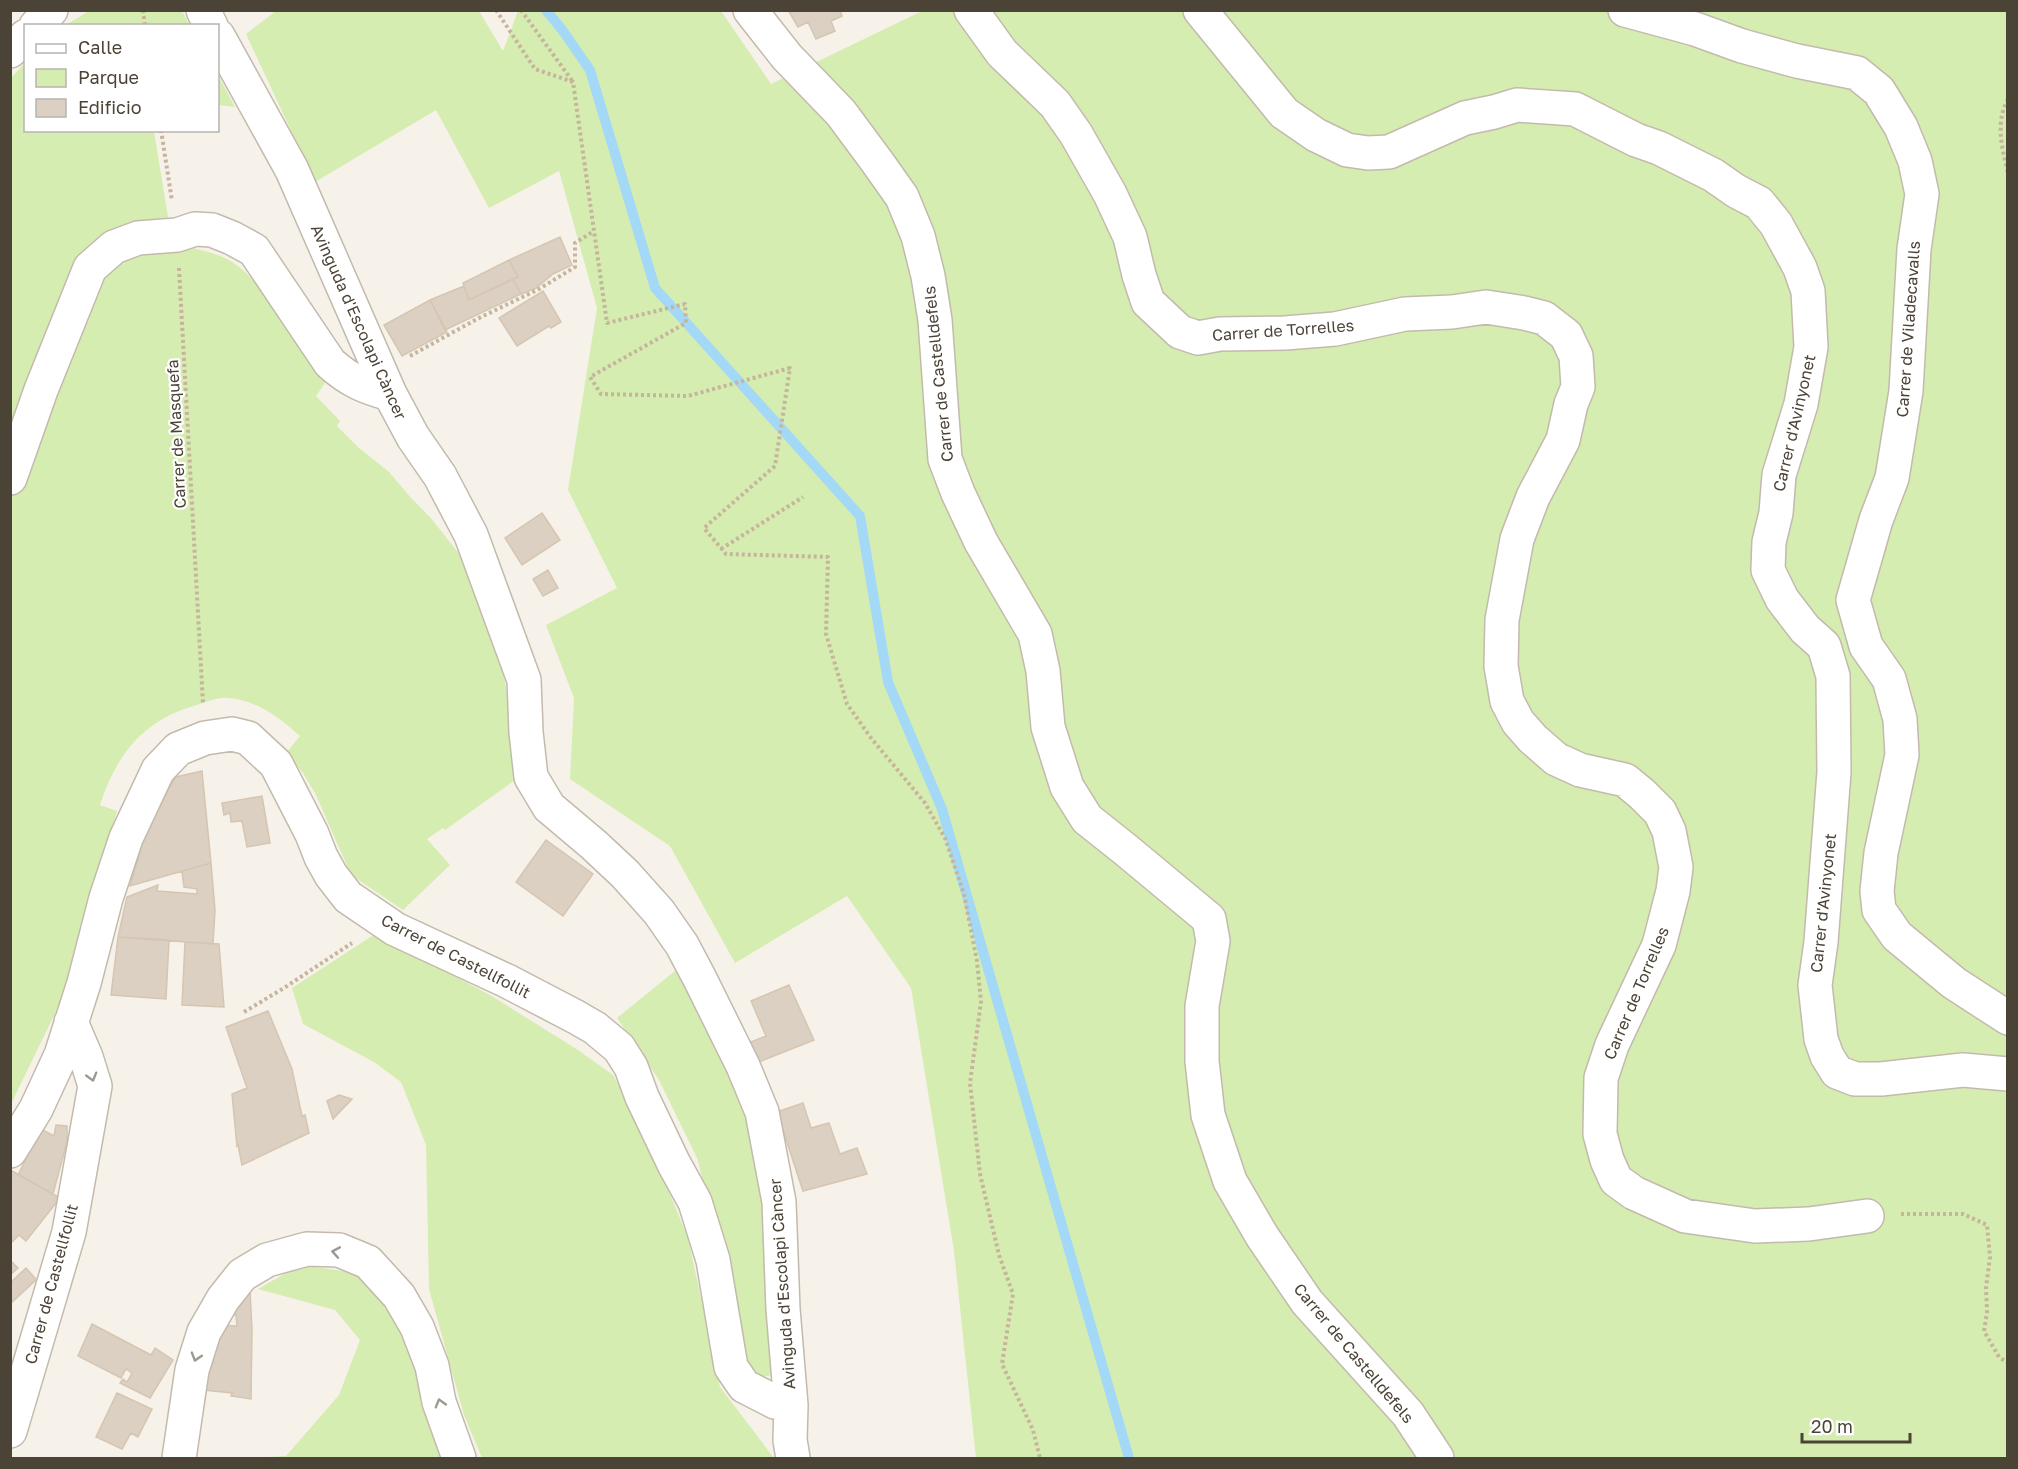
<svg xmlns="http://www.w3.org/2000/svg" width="2018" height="1469" font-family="'Golos Text',sans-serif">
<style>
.green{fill:#d5edb0}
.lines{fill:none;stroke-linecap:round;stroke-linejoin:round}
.stream{stroke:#a3d9f7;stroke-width:10}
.building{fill:#dcd0c2;stroke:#d5c5b1;stroke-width:1.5}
.minor-casing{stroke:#c3baac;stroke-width:36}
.path{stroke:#c6b59c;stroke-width:4;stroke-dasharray:3 3;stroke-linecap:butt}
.minor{stroke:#fff;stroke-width:33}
.oneway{stroke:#9d9891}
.labels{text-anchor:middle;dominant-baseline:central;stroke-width:4.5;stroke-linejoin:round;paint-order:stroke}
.street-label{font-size:16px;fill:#4c4337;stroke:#fff}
</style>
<rect width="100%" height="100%" fill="#f6f2ea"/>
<path class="green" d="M89,11H179L183,13L190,25H66Z
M276,11H479L503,51L518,11H721L771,84L922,11H2007V1458H976L954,1251L911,988L847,896L735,963L670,846L570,779L574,698L546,625L617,588L568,490L597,308L559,171L489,208L436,110L315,182L246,34Z
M25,63L26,130L154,131L168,217L185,246C200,250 216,253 229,260C265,281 301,348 325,383L316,396L340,421L337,426L358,447L389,472L412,499L430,517L476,575L499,653L506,687L512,762L518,778L445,830L443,828L427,839L450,865L403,910L351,875L316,795L303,773L286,753L300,736C280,718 257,700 228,698C218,697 207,702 197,705C144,719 116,755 100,805L117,811L62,999L11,1104L10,79Z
M218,75L235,107L218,105Z
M375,934L490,995L578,1050L613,1075L644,1131L688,1238L720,1387L774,1458H482L464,1415L429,1289L426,1145L401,1082L374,1062L303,1024L292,988Z
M676,970L710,1028L751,1121L763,1205L772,1375L756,1378L746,1360L719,1241L697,1158L659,1080L617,1018Z
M300,1265L351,1272L386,1298L410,1347L442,1458H242L286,1456L339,1395L360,1340L335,1310L258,1289Z"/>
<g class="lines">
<path class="stream" d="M546,10L563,31L590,70L655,288L860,516L888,682L942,809L1129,1458"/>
</g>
<path class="building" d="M788,10H840L842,16L831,21L835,31L816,39L808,22L798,27Z
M560,237L572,265L553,274L536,288L521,294L513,279L518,277L509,260Z
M509,260L518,277L469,300L463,283Z
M513,279L521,294L445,330L430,300L464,286L469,300Z
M543,291L561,322L551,328L549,326L517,346L499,318Z
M430,300L447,332L402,356L384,325Z
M542,513L560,540L522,565L505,538Z
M548,570L558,588L543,596L533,579Z
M202,771L211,863L130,886L149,821L176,777Z
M262,796L270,843L247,847L242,821L231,822L230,813L224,815L222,803Z
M546,840L593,874L563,916L516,882Z
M211,863L215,910L213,944L118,937L127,897L158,885L157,891L197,894V889L184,887L182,871Z
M118,937L169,940L166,999L111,995Z
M185,942L219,944L224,1007L182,1005Z
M789,985L814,1040L754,1064L746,1044L766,1036L751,1001Z
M268,1011L292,1069L302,1116L305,1115L309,1133L242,1165L238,1145L237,1146L232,1094L247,1088L226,1027Z
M339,1095L352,1099L333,1119L327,1101Z
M803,1103L811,1128L829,1123L840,1154L857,1148L867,1174L803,1191L777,1112Z
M56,1125L67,1126V1142L53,1194L18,1175L41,1129L54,1136Z
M12,1171L60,1198L26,1241L19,1235L10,1244V1173Z
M10,1260L18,1268L10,1275Z
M26,1268L35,1278V1281L10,1304V1283Z
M250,1290L252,1329L251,1399L231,1396L232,1393L204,1390L218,1325L237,1326L236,1315L225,1316Z
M92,1324L151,1355L155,1348L173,1360L150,1398L120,1383L123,1379L127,1382L132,1373L126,1369L121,1378L78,1356Z
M117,1393L152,1409L138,1437L131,1433L122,1449L96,1437Z"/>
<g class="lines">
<defs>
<path id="minor" d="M203,10L211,26
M750,10L787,57L841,113L878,163L902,197L918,236L928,276L935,320L945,459L958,493L981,542L1035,634L1043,671L1048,727L1067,787L1087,819L1126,850L1209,919L1213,941L1202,1006V1061L1208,1115L1230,1181L1262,1236L1307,1302L1408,1414L1437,1458
M971,10L1002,53L1055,104L1076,134L1110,194L1130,237L1139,275L1148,302L1180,332L1198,338L1220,334L1285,333L1335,329L1405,314L1452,312L1486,307L1524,313L1544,318L1566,335L1576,356L1578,387L1571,404L1563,440L1533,497L1517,539L1502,620L1501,666L1507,701L1518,722L1533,739L1556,759L1580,770L1625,780L1642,794L1660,812L1669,831L1676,867L1673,891L1659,945L1612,1045L1601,1078L1600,1134L1607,1160L1616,1180L1634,1193L1685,1216L1755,1226L1809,1224L1867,1216
M1200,10L1284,113L1316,135L1347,150L1368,153L1389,152L1465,118L1494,112L1517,105L1575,109L1636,140L1659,148L1713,175L1736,191L1759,203L1776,224L1800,268L1808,291L1811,347L1801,404L1779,475L1776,513L1769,542L1768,570L1782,599L1805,629L1824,646L1833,676L1834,772L1821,942L1815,985L1821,1039L1827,1056L1837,1072L1855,1079H1881L1963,1070L2008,1074
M1625,10L1695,29L1742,46L1797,61L1857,73L1879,91L1901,127L1915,161L1922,194L1914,249L1906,391L1892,478L1876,520L1853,600L1866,646L1889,679L1900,719L1902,755L1881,853L1877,891L1879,910L1897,936L1954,983L2008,1018
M36,26L51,10
M218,36L292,170L390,394L413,437L440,476L471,535L524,680L526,732L531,777L549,807L594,845L625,874L659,912L682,945L700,979L743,1066L762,1112L779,1202L783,1309L791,1405L790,1440L793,1458
M10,51L26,36
M10,478L41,390L90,268L114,247L138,238L177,235L195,229L212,230L232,238L254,250L330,363C350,381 365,387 390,394
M10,1151L36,1109L61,1055L84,983L106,898L126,838L158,770L178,749L205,738L232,734L248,738L276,764L312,834L321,857L331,875L348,897L395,929L507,981L576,1017L595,1028L619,1048L631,1067L642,1097L674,1164L695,1202L713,1260L731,1367L744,1386L775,1402L791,1405
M10,1431L69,1232L95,1086L86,1057L71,1022
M179,1458L192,1370L204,1332L223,1299L242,1275L267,1260L307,1249L339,1250L368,1262L399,1296L417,1327L432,1366L439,1402L459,1458"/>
</defs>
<use href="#minor" class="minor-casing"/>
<path class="path" d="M143,10L145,26
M496,10L535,69L573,82L607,323L685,304L686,323L590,377L601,394L688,396L790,368L775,466L704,528L726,554L828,557L826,634L847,704L871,738L925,803L945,838L964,894L977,961L981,1002L970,1083L980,1174L999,1255L1013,1294L1002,1364L1033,1430L1040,1458
M521,10L573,82
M2008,99C1995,122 2002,148 2008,173
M161,130L172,201
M179,268L203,704
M410,356L477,319L539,289L575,267V243L594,231
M721,549L803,497
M244,1012L284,988L352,943
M1901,1214H1963L1987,1225L1990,1257L1986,1288L1987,1312L1984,1331L1999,1357L2008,1363"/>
<use href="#minor" class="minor"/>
</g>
<defs><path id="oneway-chevron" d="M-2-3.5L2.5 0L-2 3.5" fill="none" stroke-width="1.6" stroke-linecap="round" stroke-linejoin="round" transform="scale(1.5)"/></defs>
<g class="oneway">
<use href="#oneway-chevron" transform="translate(92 1077) rotate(74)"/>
<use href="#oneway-chevron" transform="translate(336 1252) rotate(-170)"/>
<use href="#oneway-chevron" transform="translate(196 1357) rotate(107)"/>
<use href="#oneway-chevron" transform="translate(440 1403) rotate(-106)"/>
</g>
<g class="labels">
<g class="street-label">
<text transform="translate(359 322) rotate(66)">Avinguda d'Escolapi Càncer</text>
<text transform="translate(1908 329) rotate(-86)">Carrer de Viladecavalls</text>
<text transform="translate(1283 330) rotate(-4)">Carrer de Torrelles</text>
<text transform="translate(938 374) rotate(-96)">Carrer de Castelldefels</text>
<text transform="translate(1794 423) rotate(-77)">Carrer d'Avinyonet</text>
<text transform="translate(176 434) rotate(-93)">Carrer de Masquefa</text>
<text transform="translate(1823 903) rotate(-84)">Carrer d'Avinyonet</text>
<text transform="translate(456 956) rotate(27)">Carrer de Castellfollit</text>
<text transform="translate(1636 993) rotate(-67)">Carrer de Torrelles</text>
<text transform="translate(51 1284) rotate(-75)">Carrer de Castellfollit</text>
<text transform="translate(782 1284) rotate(-94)">Avinguda d'Escolapi Càncer</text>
<text transform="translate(1354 1353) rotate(50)">Carrer de Castelldefels</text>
</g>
</g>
<rect width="2018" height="1469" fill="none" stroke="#4c4337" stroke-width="24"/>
<rect x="24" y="24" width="195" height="108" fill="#ffffff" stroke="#b7b4af" stroke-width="1.5"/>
<rect x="36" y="44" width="30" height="9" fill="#ffffff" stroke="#b7b4af" stroke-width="1.5"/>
<text x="78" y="54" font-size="18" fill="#4c4337">Calle</text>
<rect x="36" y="69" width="30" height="18" fill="#d5edb0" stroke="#b7b4af" stroke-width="1.5"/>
<text x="78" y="84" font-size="18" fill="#4c4337">Parque</text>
<rect x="36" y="99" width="30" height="18" fill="#dcd0c2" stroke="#b7b4af" stroke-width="1.5"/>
<text x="78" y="114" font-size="18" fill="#4c4337">Edificio</text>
<path d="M1802 1433v9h108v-9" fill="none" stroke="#4c4337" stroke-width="3"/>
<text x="1811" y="1433" font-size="18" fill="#4c4337" stroke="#ffffff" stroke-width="4.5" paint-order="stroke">20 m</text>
</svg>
